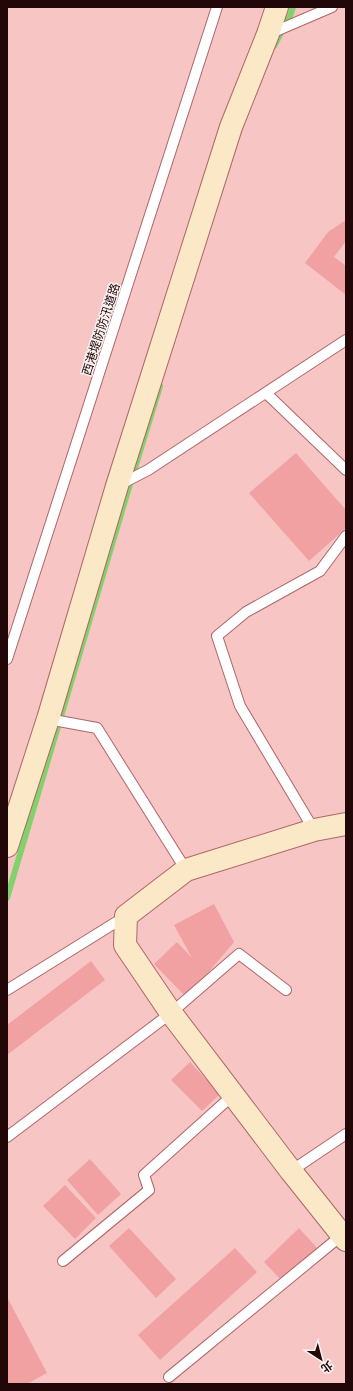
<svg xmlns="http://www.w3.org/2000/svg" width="353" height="1391" font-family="'Exo 2','Noto Sans TC',sans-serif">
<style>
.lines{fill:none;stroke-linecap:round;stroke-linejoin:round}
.stream{stroke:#81d26a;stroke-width:6}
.building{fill:#f1a1a2}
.lane-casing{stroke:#af6667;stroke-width:12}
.secondary-casing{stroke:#af6667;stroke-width:24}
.lane{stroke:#fff;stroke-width:10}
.secondary{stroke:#fae8c7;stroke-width:22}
.labels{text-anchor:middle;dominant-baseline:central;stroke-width:3;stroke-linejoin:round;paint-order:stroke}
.street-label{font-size:12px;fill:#220708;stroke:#faf2f1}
</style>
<rect width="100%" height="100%" fill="#f6c5c4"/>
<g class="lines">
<path class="stream" d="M274,46L290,16L293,7
M7,898L127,494L160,386"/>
</g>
<path class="building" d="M346,220V241L334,257L346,266V295L305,263L328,232Z
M296,453L346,510V528L309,561L249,493Z
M214,904L234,942L207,974L184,995L154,964L177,942L192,958L174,925Z
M91,961L105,980L7,1055V1025Z
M190,1062L220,1094L202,1111L171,1080Z
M90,1159L121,1194L98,1215L67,1180Z
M65,1185L96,1218L75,1239L43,1206Z
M129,1228L176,1279L156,1298L109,1246Z
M299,1228L318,1249L283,1282L264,1262Z
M235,1248L257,1272L160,1360L138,1335Z
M7,1297L47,1373L27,1384H7Z"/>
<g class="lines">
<defs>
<path id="lane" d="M269,34L332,7
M266,393L346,470
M119,485L148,470L346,340
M7,659L217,7
M48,719L97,728L186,870
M314,830L240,706L217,636L246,612L320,571L346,536
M7,990L126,916
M7,1137L171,1013L239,954L286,990
M291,1171L346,1134
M63,1261L149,1190L144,1175L233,1095
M169,1377L342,1235"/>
<path id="secondary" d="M346,824L314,830L186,870L126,916L125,945L171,1013L291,1171L346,1240
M7,846L48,719L117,486L231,127L268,34L277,7"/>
</defs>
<use href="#lane" class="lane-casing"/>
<use href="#secondary" class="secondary-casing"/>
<use href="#lane" class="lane"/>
<use href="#secondary" class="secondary"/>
</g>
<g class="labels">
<g class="street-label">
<text transform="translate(100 329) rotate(-72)">西港堤防防汛道路</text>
</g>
</g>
<rect width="353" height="1391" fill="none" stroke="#220708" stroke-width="16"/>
<g transform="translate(321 1359) rotate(144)" stroke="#faf2f1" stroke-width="3" paint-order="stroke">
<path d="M0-3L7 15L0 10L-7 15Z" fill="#220708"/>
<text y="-6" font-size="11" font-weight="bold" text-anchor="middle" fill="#220708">北</text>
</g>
</svg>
